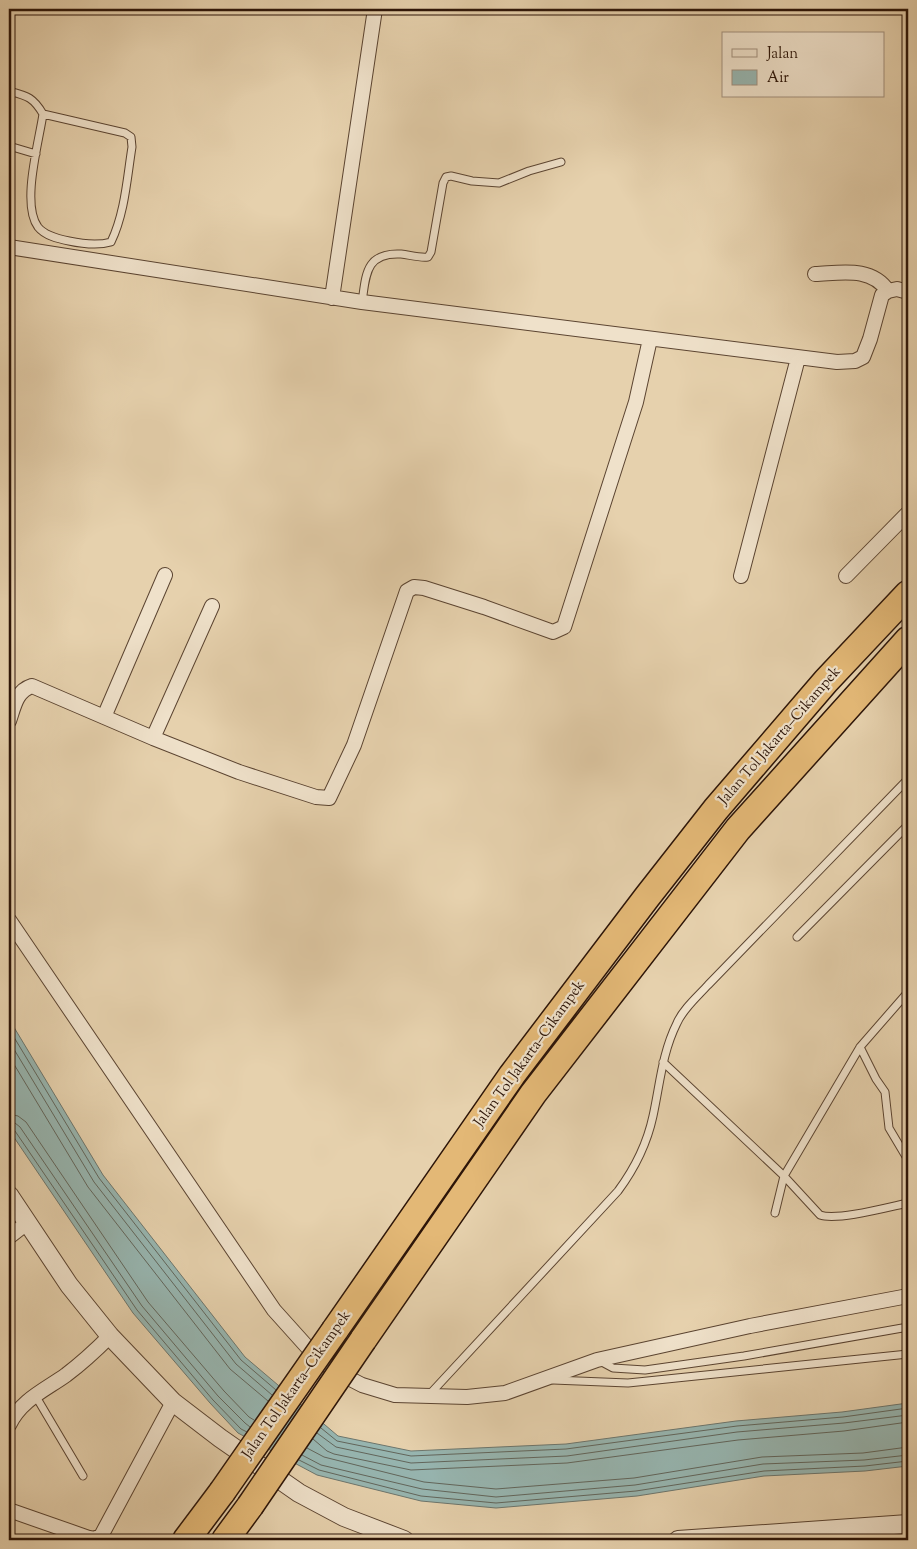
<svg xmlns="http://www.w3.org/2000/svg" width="917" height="1549" font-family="'Sorts Mill Goudy',serif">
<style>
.water{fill:#97b6b1;stroke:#6d766d}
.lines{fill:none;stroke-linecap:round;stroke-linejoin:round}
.shore{stroke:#62665c;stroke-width:1}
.service-casing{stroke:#5b4431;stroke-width:9}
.minor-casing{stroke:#5b4431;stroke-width:16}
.tertiary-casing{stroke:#5b4431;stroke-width:20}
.motorway-casing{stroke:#2d1508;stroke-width:29}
.service{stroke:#efe1ca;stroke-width:7}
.minor{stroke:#efe1ca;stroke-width:14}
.tertiary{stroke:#efe1ca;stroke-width:18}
.motorway{stroke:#e3b876;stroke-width:26}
.motorway-bridge-casing{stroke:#2d1508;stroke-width:29;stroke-linecap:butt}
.motorway-bridge{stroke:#e3b876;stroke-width:26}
.labels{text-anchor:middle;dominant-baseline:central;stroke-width:4.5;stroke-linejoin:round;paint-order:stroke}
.street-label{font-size:15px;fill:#2d1508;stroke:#efe1ca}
</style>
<rect width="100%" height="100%" fill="#e6d1ad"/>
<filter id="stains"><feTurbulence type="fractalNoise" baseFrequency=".004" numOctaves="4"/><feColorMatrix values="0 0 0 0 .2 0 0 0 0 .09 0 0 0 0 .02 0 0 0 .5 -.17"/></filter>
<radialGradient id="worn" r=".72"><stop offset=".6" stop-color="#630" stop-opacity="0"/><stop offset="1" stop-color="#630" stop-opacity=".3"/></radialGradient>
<path class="water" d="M9,1019L103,1175L245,1357L338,1436L411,1451L566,1444L736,1421L842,1412L908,1403V1466L865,1471L764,1476L637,1496L496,1508L421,1501L317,1475L238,1433L210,1403L133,1313L9,1130Z"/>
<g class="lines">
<path class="shore" d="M9,1029L99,1178L241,1360L276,1390
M9,1041L94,1182L236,1364L272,1395
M9,1056L88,1187L230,1369L268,1401
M9,1114L18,1116L26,1122L148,1302L224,1391L249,1417L254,1420
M9,1122L15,1123L20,1127L142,1306L218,1396L245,1423L250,1427
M9,1128L15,1131L137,1310L213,1400L241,1429L247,1432
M321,1428L337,1441L411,1456L566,1449L737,1426L843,1417L908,1408
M317,1433L336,1447L411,1463L567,1456L737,1432L844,1423L908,1415
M313,1439L327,1451L334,1454L411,1470L567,1463L738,1440L844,1431L908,1422
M307,1448L324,1457L424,1482L496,1489L634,1478L762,1457L863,1453L908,1447
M302,1455L321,1465L422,1489L496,1497L635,1485L763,1464L864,1460L908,1455
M299,1460L319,1470L421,1496L496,1503L636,1491L764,1471L865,1466L908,1461"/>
<defs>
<path id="service" d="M9,91C27,96 33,97 43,114C39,142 21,204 38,227C45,236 59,239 69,241C83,244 97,246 111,242C125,213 127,178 132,147L131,137L125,133L43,114
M9,146L36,154
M362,302C366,276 365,252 401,254C410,255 419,258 428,257L431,252L443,183L446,177L451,176L472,181L499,183L529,171L561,162
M797,937L906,827H908
M860,1047L876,1079L885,1092L889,1128L908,1160
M663,1062L784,1176L820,1215C837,1221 889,1207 908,1203
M775,1213L784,1176L860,1047L908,992
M600,1361L613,1368L645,1370L744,1356L908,1327
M553,1380L628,1383L908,1354
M35,1395L83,1476
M429,1395L618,1191C635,1168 647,1144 653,1116C660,1084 662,1053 677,1023C683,1009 697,997 708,985L908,779"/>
<path id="minor" d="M9,247L362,302L837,362L855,361L863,357L870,339L882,295L888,291L897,289L908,292
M815,274C841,273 871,266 888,291
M332,298L375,9
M741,576L798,358
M846,576L908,513
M104,717L165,575
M9,721C14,707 16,691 32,686L153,738L239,772L316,797L329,798L354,745L407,591L414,587L424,588L484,607L553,632L564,627L636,402L650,339
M153,738L212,606
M9,920L274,1310L318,1359L337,1372L362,1385L395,1395L467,1397L505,1393L597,1360L750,1326L908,1296
M9,1237L27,1223
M9,1425C21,1400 45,1390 66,1375C82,1363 96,1350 110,1336
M9,1510L89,1538L95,1539L101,1536L173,1402"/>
<path id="tertiary" d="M9,1195L69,1285L110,1336L173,1402L220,1438L299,1493L344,1517L404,1540
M678,1540L908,1524"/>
<path id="motorway" d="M335,1330L512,1075L647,897L716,809L826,681L908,594
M363,1340L533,1094L738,829L908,640
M186,1540L222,1492
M225,1540L250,1506"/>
</defs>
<use href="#service" class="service-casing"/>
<use href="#minor" class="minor-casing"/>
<use href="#tertiary" class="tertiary-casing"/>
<use href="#motorway" class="motorway-casing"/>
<use href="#service" class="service"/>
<use href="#minor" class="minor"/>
<use href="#tertiary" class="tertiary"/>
<use href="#motorway" class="motorway"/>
<defs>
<path id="motorway-bridge" d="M222,1492L335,1330
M250,1506L363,1340"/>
</defs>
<use href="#motorway-bridge" class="motorway-bridge-casing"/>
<use href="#motorway-bridge" class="motorway-bridge"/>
</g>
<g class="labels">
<g class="street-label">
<text transform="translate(780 736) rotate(-49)">Jalan Tol Jakarta–Cikampek</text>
<text transform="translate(530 1054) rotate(-54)">Jalan Tol Jakarta–Cikampek</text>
<text transform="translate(297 1385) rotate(-55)">Jalan Tol Jakarta–Cikampek</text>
</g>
</g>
<rect width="917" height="1549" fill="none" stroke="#e6d1ad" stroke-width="30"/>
<rect x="10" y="10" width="897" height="1529" fill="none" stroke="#2d1508" stroke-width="2.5"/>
<rect x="15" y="15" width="887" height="1519" fill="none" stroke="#2d1508"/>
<rect x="722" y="32" width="162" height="65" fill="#efe1ca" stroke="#a18f7c"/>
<rect x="732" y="49" width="25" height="8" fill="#efe1ca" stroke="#a18f7c"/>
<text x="767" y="58" font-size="15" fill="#2d1508">Jalan</text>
<rect x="732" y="70" width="25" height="15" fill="#97b6b1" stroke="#a18f7c"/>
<text x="767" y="82" font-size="15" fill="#2d1508">Air</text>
<rect width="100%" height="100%" filter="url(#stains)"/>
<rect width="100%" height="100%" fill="url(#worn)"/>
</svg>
